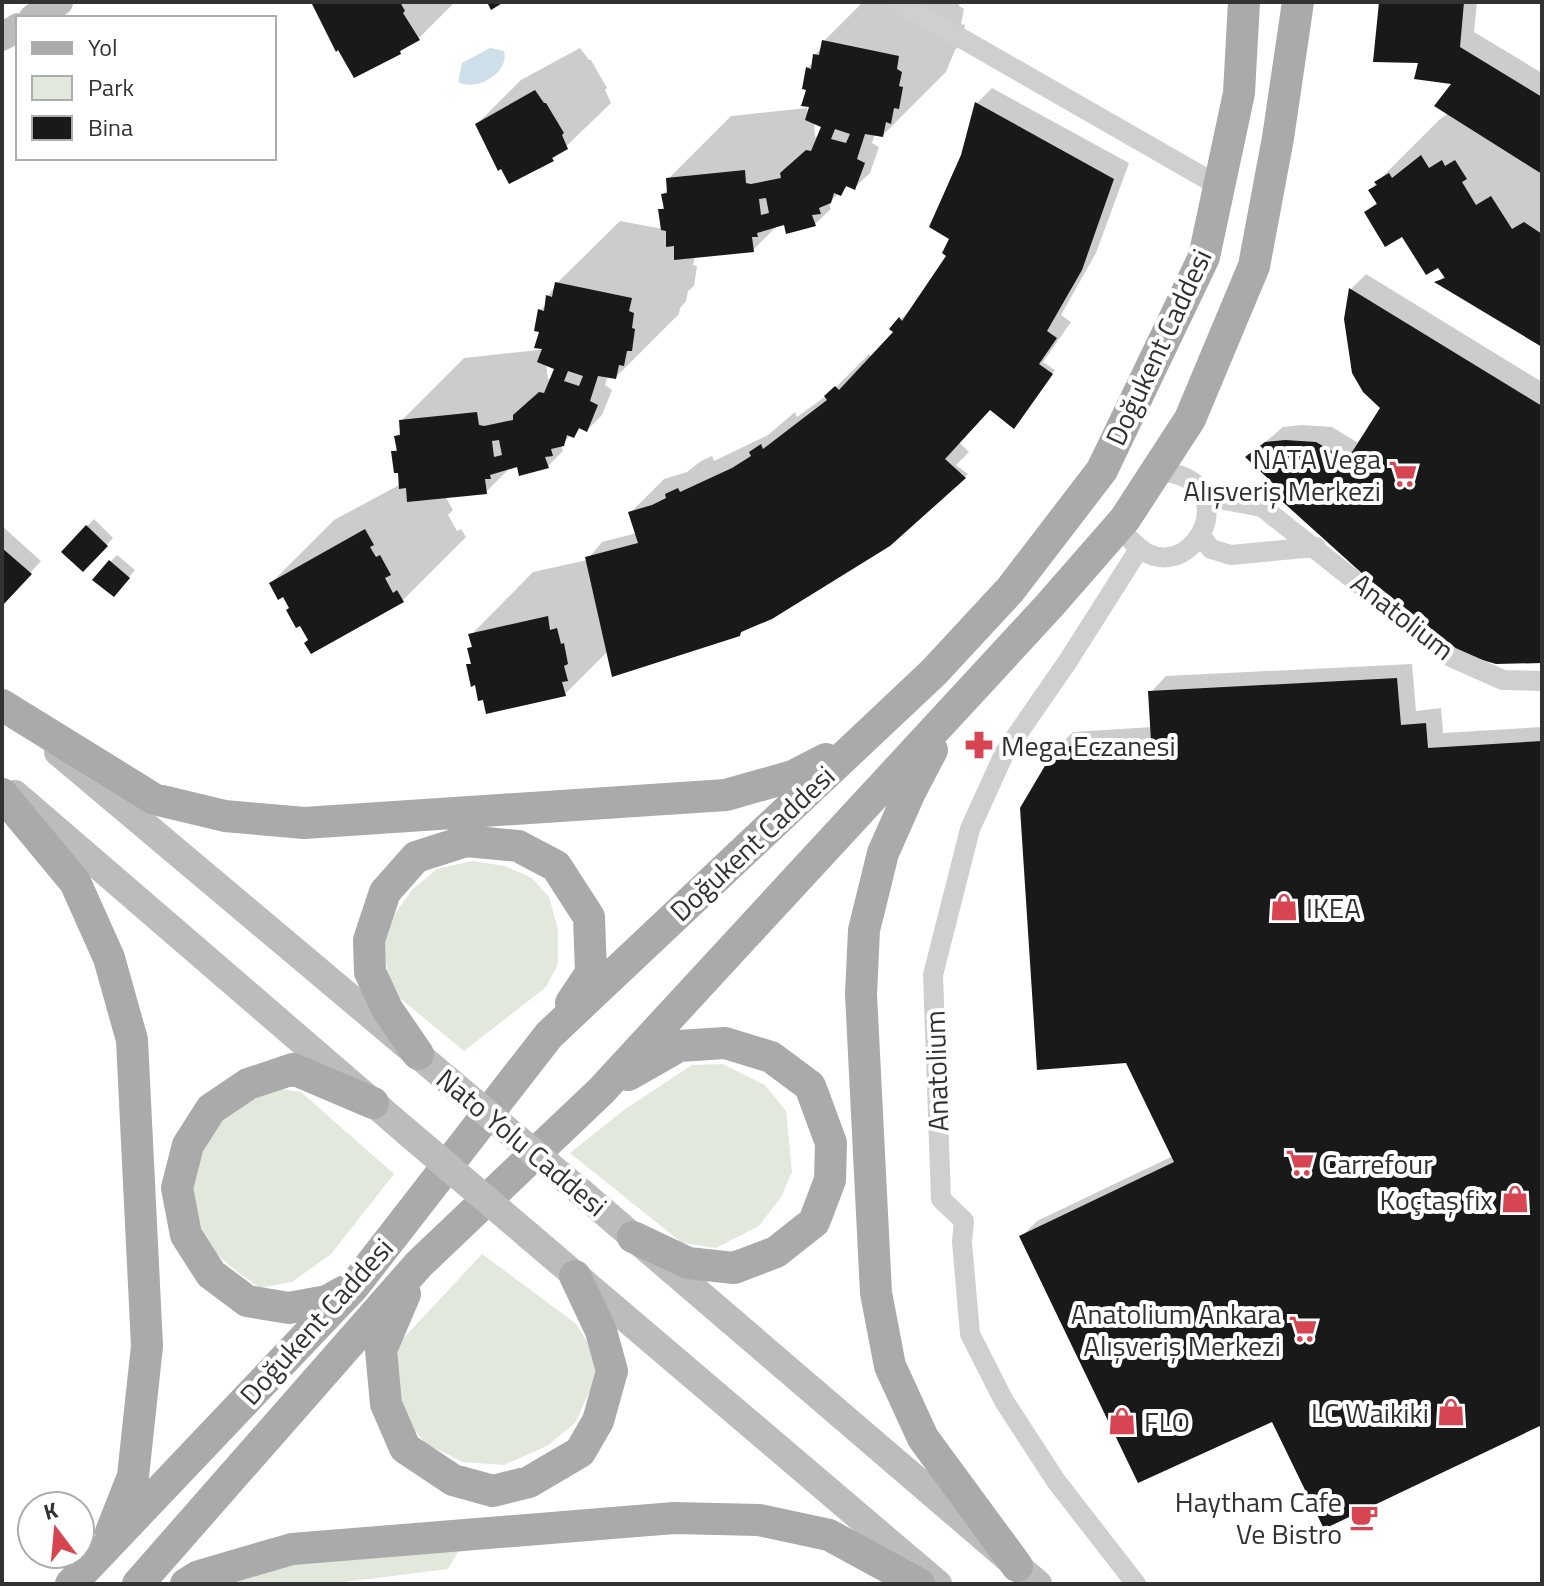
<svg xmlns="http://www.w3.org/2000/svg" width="1544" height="1586" font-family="'Titillium Web',sans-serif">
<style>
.green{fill:#e2e8dc}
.water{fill:#cddfe9}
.shadow{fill:#0003;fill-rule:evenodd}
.building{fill:#191919;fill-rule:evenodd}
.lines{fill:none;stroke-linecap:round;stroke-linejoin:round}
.street{stroke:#cfcfcf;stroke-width:20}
.secondary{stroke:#bcbcbc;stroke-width:28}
.primary{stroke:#aaa;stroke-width:32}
.secondary-bridge{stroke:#bcbcbc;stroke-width:28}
.labels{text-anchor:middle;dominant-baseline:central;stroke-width:8;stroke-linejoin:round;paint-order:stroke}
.street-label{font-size:28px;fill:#323232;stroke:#fff}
.poi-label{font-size:28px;fill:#323232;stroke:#fff;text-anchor:end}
</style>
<rect width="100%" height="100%" fill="#fff"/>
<path class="green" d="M472,861L505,866L532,878L549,897L558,929V964L546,987L464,1051L390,990L383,939L396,912L413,889L437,869Z
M723,1064L765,1085L786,1111L792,1172L781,1197L759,1226L716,1248L682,1243L570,1153L624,1110L692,1065Z
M268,1087L301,1092L394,1174L331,1254L292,1282L260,1288C208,1253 167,1213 202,1148C208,1138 212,1123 220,1115C229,1105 255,1094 268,1087Z
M482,1254L575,1323L598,1357L591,1388L575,1423L547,1446L504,1465L463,1462L426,1444L402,1415L393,1371L399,1343Z
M468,1535L448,1569L328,1584H186L199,1576Z"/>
<path class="water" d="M490,48L504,51C510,73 476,92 458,82L462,63Z"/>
<path class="shadow" d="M313,2H455L418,39L400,52Z
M863,2H960L959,6L964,9L961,24L965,25L961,44L955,50L946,72L883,135L875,133L872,143L879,147L870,173L854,188L849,185L839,193L829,203L831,209L815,224H779L753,250L695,256L693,265L697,266L694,286L688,291L686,301L680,308L679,314L616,377L608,375L605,385L612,390L602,415L587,430L582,427L571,435L561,445L563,451L548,466L519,464L512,466L486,492L445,496L453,510L448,515L457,531L461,529L466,537L403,600L291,608L284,595L271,583L334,520L401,484L393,452L398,447L396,436L402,431L401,421L464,358L548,349L541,331L540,310L547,304L548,296L557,283L620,221L663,229L661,210L665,205L663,194L669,189L668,179L731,116L807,108L808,117L811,108L807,68L814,62L815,55L823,46L824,41ZM814,122L824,126L819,136L815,137ZM546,364L556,370L552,378L548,379Z
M1381,2H1477L1474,32L1542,73V345L1438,282L1445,275L1403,234L1366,212L1378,201L1371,190L1377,182L1440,119L1449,113L1454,83L1420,61Z
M580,48L589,60H591L607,88L605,90L611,103L553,159L510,181L477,124L521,80Z
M992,88L1129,163L1096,253L1061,315L1071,322L1043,362L1055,370L1017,424L990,407L959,442L969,452L956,465L968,474L965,477L889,544L739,634L608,651L565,694L469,665L472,662L469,649L473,645L471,635L533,572L587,560L602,542L637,533L630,513L664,479L687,472L701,461L712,456L714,461L768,435L795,412L797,417L830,393L869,354L872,358L896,332L892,329L918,301L949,255L963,156L977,103Z
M1366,274L1542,382V661L1281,488L1248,457L1283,427L1302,425L1332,427L1360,444L1383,407L1351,289Z
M94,519L113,538L83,570L63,552Z
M2,526L41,561L2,604Z
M117,555L135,570L121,587L110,562Z
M1412,664L1416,711L1441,708L1443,733L1542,727V1423L1273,1419L1022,1236L1037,1221L1173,1156L1057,748L1073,732L1152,727L1151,692L1166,676Z"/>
<path class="building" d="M311,2H400L405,11L403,13L420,40L400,51L401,54L354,78L338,50L336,52Z
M487,2H504L491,10Z
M1379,2H1464L1460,47L1542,97V174L1434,106L1451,84L1414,79L1418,63L1373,62Z
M822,40L899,56L897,69L902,72L899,86L903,87L899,109L894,108L891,124L886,122L883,137L865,134L857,159L865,163L855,190L846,186L841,196L834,193L831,203L819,208L821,214L812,215L816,226L786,234L784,225L757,233L758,237H752L754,252L674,260V246L666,247V231L661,230L658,209H664L661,194L667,193L666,178L745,170L746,183L751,184L781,178L780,173L806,150L811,151L821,127L805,120L809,107L801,106L806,90L802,89L806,67L811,69L813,54L819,55ZM835,129L850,134L846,143L831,139ZM766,198L769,213L761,215L759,199Z
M535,90L544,103H546L564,133L562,135L568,149L552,158L554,161L509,184L501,169L498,171L475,124Z
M975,102L1114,179L1082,270L1047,331L1057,338L1039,364L1053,374L1014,429L990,410L945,459L966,478L890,546L772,619L741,632L740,636L612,677L585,557L638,543L628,512L652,505L666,498L665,494L678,488L680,492L732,468L751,456L749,452L761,444L763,449L827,400L824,396L835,386L839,390L893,332L889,329L899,317L902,321L946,256L942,253L949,239L929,227L961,155Z
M1421,155L1429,168L1442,160L1445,166L1455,160L1467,179L1462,182L1476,205L1491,196L1512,229L1524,222L1542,234V347L1434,282L1445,278L1438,268L1426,275L1402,237L1385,247L1364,212L1377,204L1368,190L1377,185L1374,182L1389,173L1392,178Z
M555,282L632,298L629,311L634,313L632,328L635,329L632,351H627L624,366L619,365L616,379L598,376L590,401L598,405L587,432L579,428L574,438L567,435L564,446L551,449L553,456L545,457L549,468L519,476L517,467L490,475L491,479H485L487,494L407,502L406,488L399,489L398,473H394L391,451H397L394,436L400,435L399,420L477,412L479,425L484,426L513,420V415L539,392L544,393L554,369L537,362L542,349L534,348L539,332L534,331L538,309L544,311L546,295L552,297ZM568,371L583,376L579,386L564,381ZM499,440L502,455L494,457L492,441Z
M1349,288L1542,406V663L1496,664L1455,652L1386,595L1274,494L1278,488L1245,457L1265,442L1285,440L1316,442L1347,460L1380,408L1363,392L1352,373L1344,319Z
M86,525L108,546L83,572L61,552Z
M365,529L374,545L370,547L376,557L380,555L391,575L385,578L393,593L397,590L404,602L311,654L304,643L308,640L300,626L296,628L286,610L289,608L283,597L278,600L269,583Z
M2,548L32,574L2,606Z
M109,560L130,578L114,597L92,580Z
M548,616L550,630L557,628L561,644L564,643L568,664L564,666L568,681L562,682L566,696L486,714L483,700L478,701L475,685L471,687L466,664H471L467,648L472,647L468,634Z
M1397,678L1401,725L1426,723L1428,748L1542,741V1425L1324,1529L1272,1422L1138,1483L1019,1236L1174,1162L1126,1063L1037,1070L1020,808L1056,747L1151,741L1148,691Z"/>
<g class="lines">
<path class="street" d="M898,2L1219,186
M1203,496L1262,507L1451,657L1503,680L1542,681
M1201,536L1211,549L1231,555L1316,547
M1131,540C1178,594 1238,508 1188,479C1180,474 1167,472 1157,470
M1136,1584L1056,1481L1004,1401L970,1334L962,1242L964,1221L941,1199L933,975L970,829L1005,752L1068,661L1139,549"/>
<path class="secondary" d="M33,18L59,2
M2,37L18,27
M58,752L449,1081
M15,794L407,1132
M582,1193L1038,1584
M528,1235L938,1584"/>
<path class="primary" d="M2,705L154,799L225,816L304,823L726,795L793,776L826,759
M932,750L910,792L883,853L864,930L861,994L876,1293L890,1366L923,1438L1017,1566
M2,794L75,882L109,958L132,1040L147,1346L133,1476L111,1532
M418,1054L387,1009L370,972L369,940L385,892L416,857L466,841L518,846L556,866L589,917L591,973L571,1003
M628,1075L679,1046L725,1043L771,1057L810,1086L831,1143L830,1180L814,1222L776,1252L734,1268L688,1263L633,1237
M345,1291L327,1301L289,1308L247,1301L211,1274L186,1235L177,1188L188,1145L211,1109L248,1084L293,1069L373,1103
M405,1294L381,1350L386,1404L405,1448L453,1480L493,1491L529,1482L580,1452L598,1421L612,1371L601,1331L575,1276
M71,1584L354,1286L549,1035L934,672L1010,590L1102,470L1204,257L1239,93L1244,2
M138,1584L419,1264L601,1091L1049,606L1125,519L1190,419L1254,266L1278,138L1298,2
M186,1584L199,1576L292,1549L674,1518L759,1520L829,1535L919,1584"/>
<path class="secondary-bridge" d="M449,1081L582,1193
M407,1132L528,1235"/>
</g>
<defs>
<symbol id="supermarket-bare" viewBox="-9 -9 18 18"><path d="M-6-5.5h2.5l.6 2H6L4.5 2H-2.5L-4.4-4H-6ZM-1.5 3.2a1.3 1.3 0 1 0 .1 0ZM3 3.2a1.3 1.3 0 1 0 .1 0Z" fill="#d84552" stroke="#fff" stroke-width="2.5" paint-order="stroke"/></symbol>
<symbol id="pharmacy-bare" viewBox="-9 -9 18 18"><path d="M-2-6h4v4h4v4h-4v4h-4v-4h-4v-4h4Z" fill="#d84552" stroke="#fff" stroke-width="2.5" paint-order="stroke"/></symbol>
<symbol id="shop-bare" viewBox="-9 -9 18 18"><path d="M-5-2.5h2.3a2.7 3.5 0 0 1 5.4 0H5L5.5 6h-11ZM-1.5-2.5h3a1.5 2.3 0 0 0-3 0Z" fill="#d84552" stroke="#fff" stroke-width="2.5" paint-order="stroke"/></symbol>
<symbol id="cafe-bare" viewBox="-9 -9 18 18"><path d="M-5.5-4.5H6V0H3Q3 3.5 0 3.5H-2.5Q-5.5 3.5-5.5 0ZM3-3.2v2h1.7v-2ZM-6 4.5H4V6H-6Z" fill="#d84552" stroke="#fff" stroke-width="2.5" paint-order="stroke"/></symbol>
</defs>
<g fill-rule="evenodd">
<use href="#supermarket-bare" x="1383" y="454" width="40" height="40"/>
<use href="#pharmacy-bare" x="959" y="725" width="40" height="40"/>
<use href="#shop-bare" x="1264" y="887" width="40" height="40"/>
<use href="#supermarket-bare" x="1280" y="1143" width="40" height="40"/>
<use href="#shop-bare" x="1495" y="1179" width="40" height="40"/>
<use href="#supermarket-bare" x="1283" y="1309" width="40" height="40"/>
<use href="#shop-bare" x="1431" y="1392" width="40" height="40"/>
<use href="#shop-bare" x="1102" y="1401" width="40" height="40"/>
<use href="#cafe-bare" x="1344" y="1497" width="40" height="40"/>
</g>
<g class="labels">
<g class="street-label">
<text transform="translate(1158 347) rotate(-65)">Doğukent Caddesi</text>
<text transform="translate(1403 616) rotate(38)">Anatolium</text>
<text transform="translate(752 843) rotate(-43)">Doğukent Caddesi</text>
<text transform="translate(936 1071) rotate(-92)">Anatolium</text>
<text transform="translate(522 1142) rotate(40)">Nato Yolu Caddesi</text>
<text transform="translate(316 1321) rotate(-48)">Doğukent Caddesi</text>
</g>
<g class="poi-label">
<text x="1381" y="458">NATA Vega<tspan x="1381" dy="32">Alışveriş Merkezi</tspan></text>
<text x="1001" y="745" text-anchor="start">Mega Eczanesi</text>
<text x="1306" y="907" text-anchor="start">IKEA</text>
<text x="1322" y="1163" text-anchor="start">Carrefour</text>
<text x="1493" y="1199">Koçtaş fix</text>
<text x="1281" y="1313">Anatolium Ankara<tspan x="1281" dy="32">Alışveriş Merkezi</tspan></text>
<text x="1429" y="1412">LC Waikiki</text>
<text x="1144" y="1421" text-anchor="start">FLO</text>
<text x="1342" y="1501">Haytham Cafe<tspan x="1342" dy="32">Ve Bistro</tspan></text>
</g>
</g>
<rect width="1544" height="1586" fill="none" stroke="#323232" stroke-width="8"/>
<rect x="16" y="16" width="260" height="144" fill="#ffffff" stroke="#adadad" stroke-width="2"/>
<rect x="32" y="42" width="40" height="12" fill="#aaaaaa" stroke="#adadad" stroke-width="2"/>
<text x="88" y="56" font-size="24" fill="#323232">Yol</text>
<rect x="32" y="76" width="40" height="24" fill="#e2e8dc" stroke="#adadad" stroke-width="2"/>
<text x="88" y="96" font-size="24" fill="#323232">Park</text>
<rect x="32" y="116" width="40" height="24" fill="#191919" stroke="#adadad" stroke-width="2"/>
<text x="88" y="136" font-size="24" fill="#323232">Bina</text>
<g transform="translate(56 1530) rotate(344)"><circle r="38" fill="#ffffff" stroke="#adadad" stroke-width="2"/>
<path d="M0-6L14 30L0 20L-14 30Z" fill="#d84552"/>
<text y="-12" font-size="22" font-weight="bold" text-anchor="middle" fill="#323232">K</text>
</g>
</svg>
